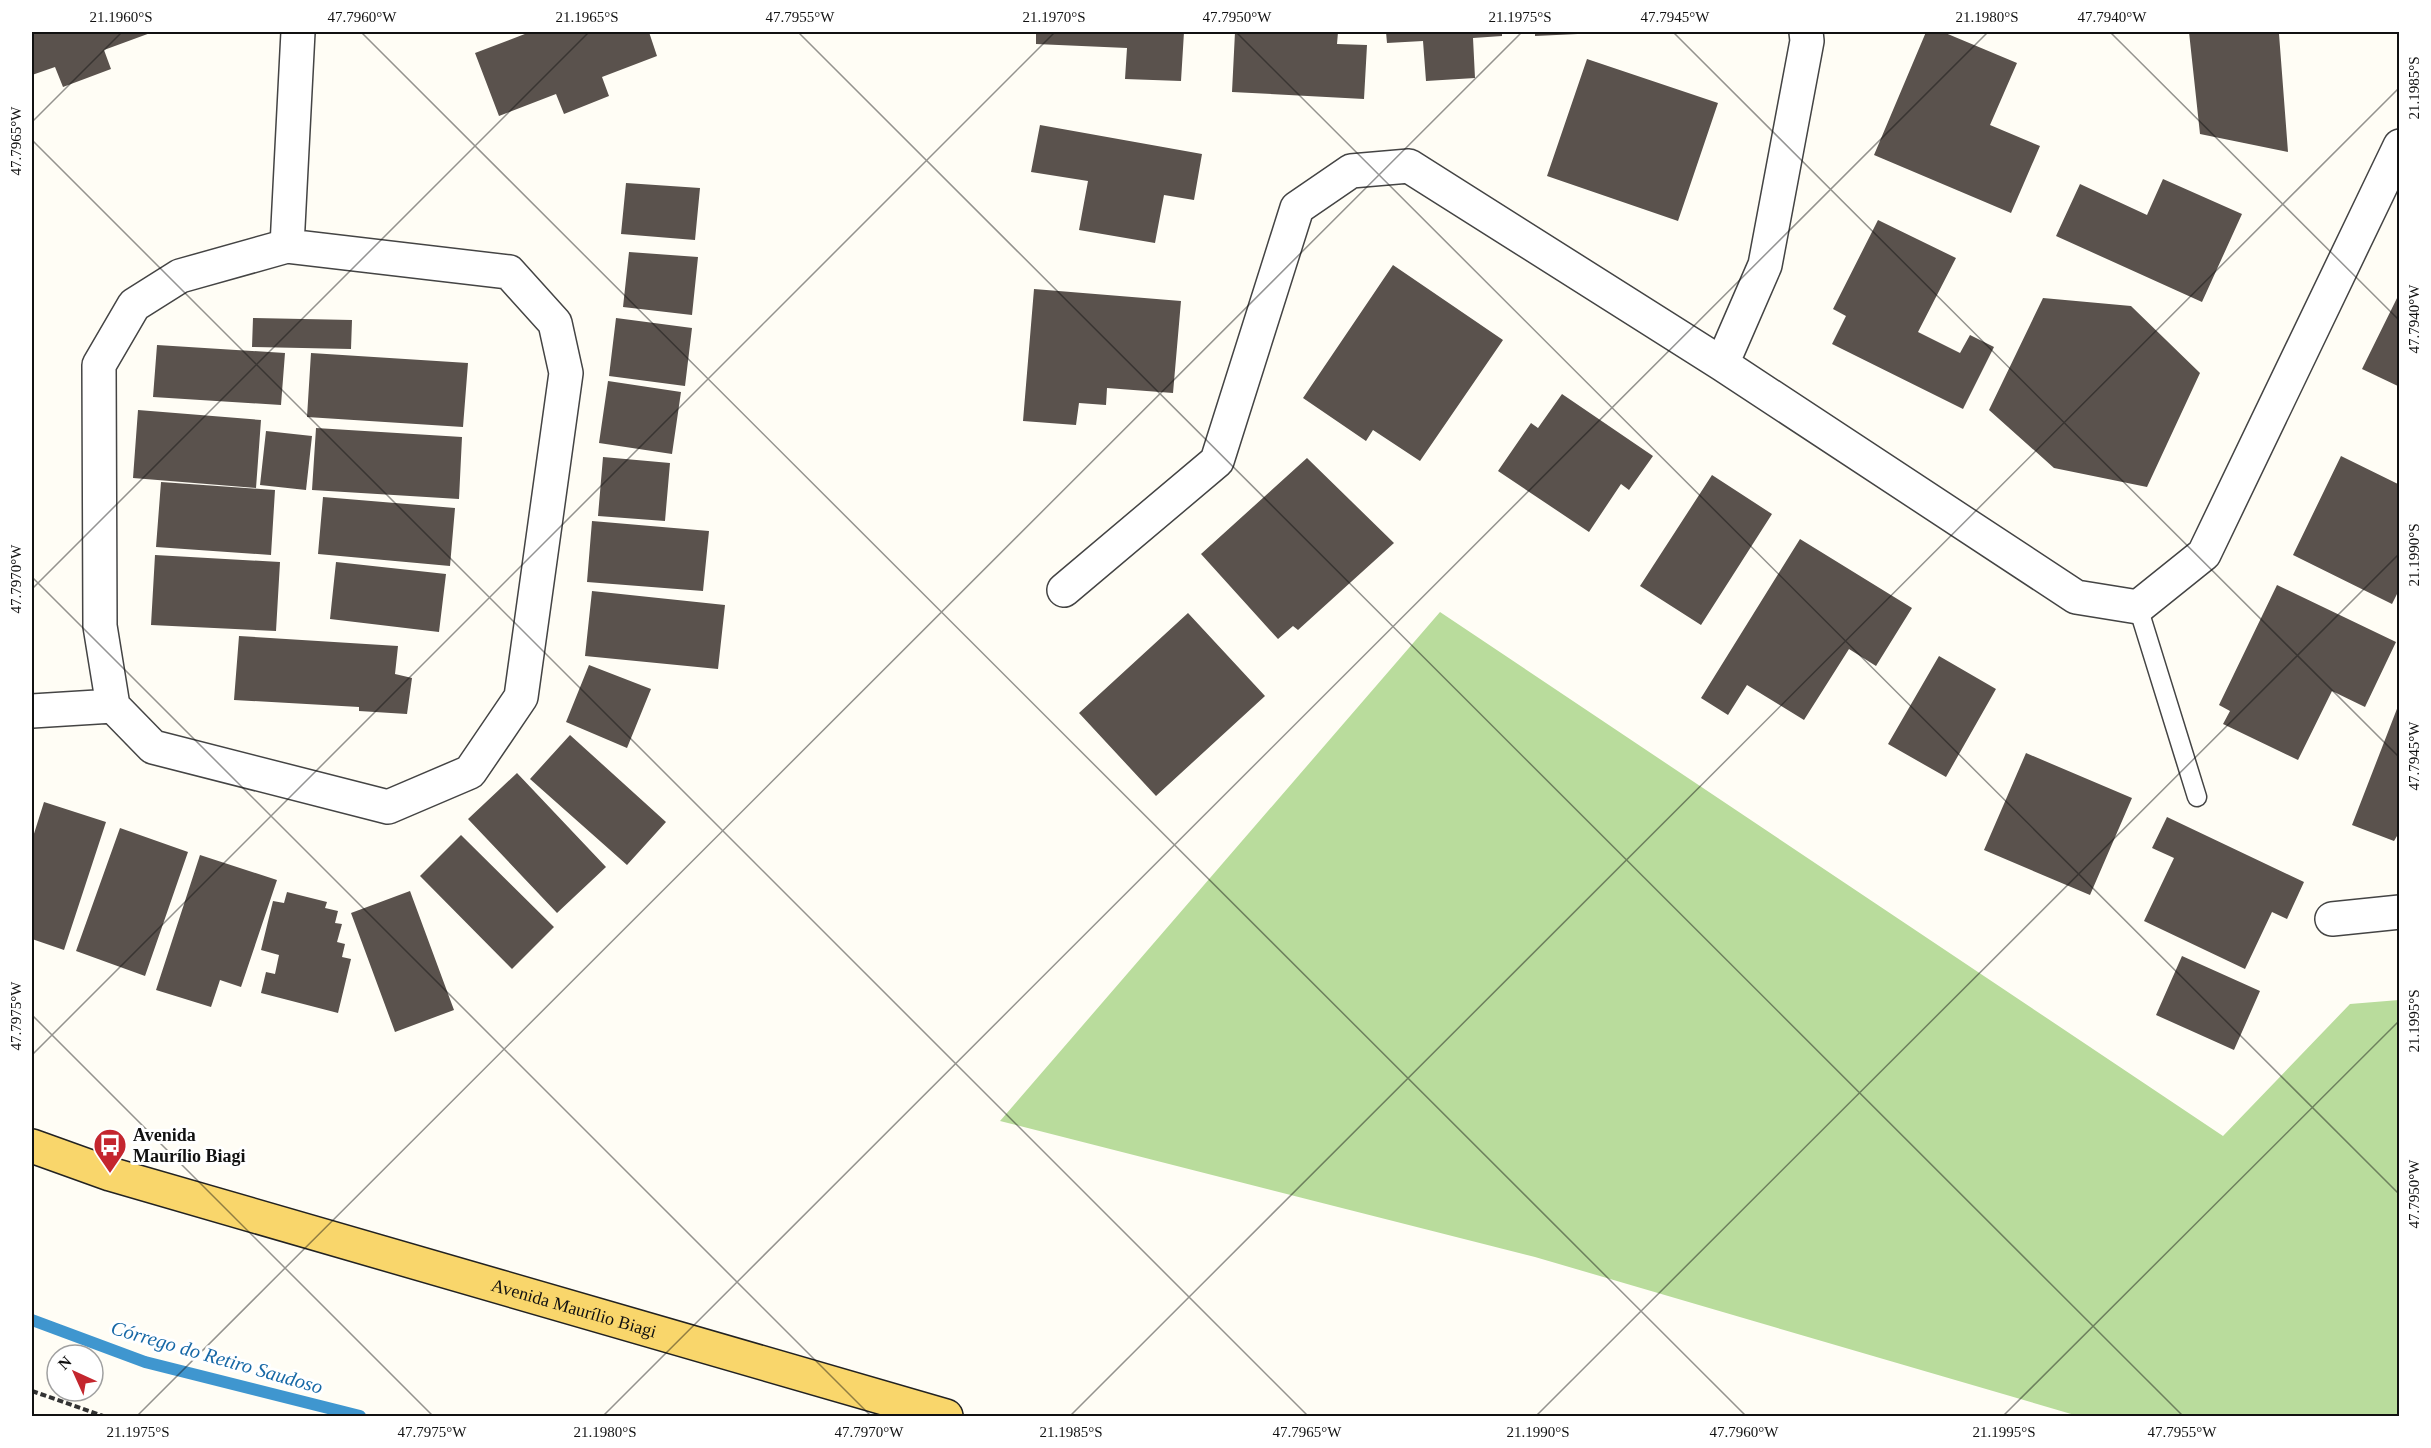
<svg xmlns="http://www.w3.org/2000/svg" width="2431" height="1448" font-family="'Times New Roman',serif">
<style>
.forest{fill:#b9dc9c}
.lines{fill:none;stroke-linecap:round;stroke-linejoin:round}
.stream{stroke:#3f96cf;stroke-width:12}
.building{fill:#5a524d}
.lane-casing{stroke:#444;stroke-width:21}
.street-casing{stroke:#444;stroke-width:36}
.primary-casing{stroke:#222;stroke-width:36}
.path{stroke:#333;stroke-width:4;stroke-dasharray:6 3;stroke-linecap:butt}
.lane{stroke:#fff;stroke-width:18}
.street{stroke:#fff;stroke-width:33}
.primary{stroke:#f9d66b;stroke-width:33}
.ticks{fill:none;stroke:#111;stroke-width:1.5;stroke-opacity:0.45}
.labels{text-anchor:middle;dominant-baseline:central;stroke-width:6;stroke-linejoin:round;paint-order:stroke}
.poi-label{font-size:18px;font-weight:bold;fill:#111;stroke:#fff;text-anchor:start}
.street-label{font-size:18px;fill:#111;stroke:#fff}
.water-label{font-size:20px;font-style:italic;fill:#1768a6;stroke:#fff}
.neatline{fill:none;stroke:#111;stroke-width:2}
.ticks-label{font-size:15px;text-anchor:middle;fill:#111}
</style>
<rect width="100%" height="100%" fill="#fffdf5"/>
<path class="forest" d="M1440,612L2223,1136L2350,1004L2399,1000V1416H2078L1535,1257L1000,1121Z"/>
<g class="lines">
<path class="stream" d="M32,1320L145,1362L360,1416"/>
</g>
<path class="building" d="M32,32H153L104,50L111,69L63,87L55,67L32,75Z
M530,32H649L657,56L602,77L609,96L564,114L556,94L499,116L475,53Z
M1036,32H1184L1181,81L1125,79L1127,48L1036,44Z
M1235,32H1338L1337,44L1367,45L1364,99L1232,92Z
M1386,32H1502V36L1473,38L1475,78L1426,81L1423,41L1387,43Z
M1535,32H1599V33L1535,36Z
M1926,32H1943L2017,63L1990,125L2040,146L2011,213L1874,155Z
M2189,32L2279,34L2288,152L2200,134Z
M1587,59L1718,103L1678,221L1547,176Z
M1040,125L1202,154L1194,200L1164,195L1155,243L1079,230L1088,181L1031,172Z
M2163,179L2242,214L2202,302L2056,236L2080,184L2147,215Z
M626,183L700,188L695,240L621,234Z
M1878,220L1956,258L1918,332L1960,353L1970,335L1994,347L1963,409L1832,344L1846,316L1833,309Z
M629,252L698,257L692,315L623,307Z
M1393,265L1503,340L1420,461L1373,430L1366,441L1303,398Z
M1034,289L1181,301L1173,393L1107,388L1106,405L1079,403L1076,425L1023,421Z
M2400,292V387L2362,369Z
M2043,298L2131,306L2200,373L2147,487L2054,468L1989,410Z
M253,318L352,320L351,349L252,347Z
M616,318L692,328L685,386L609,376Z
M157,345L285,353L281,405L153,397Z
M311,353L468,363L463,427L307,417Z
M608,381L681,392L672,454L599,443Z
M1562,394L1653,456L1629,490L1621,484L1589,532L1498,471L1531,423L1538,428Z
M138,410L261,420L256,488L133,478Z
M316,428L462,437L459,499L312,490Z
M266,431L312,436L306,490L260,485Z
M2341,456L2400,485V588L2392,604L2293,555Z
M603,457L670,463L665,521L598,516Z
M1307,458L1394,543L1298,630L1293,626L1278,639L1201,554Z
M1712,475L1772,514L1701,625L1640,586Z
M161,482L275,490L271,555L156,547Z
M323,497L455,508L450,566L318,554Z
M592,521L709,531L703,591L587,582Z
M1800,539L1912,608L1876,666L1849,649L1804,720L1747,685L1728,715L1701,698Z
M155,555L280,562L276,631L151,625Z
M336,562L446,574L439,632L330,619Z
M2277,585L2396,642L2365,707L2332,691L2298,760L2223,724L2230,711L2219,705Z
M592,591L725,605L718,669L585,656Z
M1188,613L1265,696L1156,796L1079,713Z
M239,636L398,646L395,674L412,678L407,714L359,711V707L234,700Z
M1939,656L1996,689L1946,777L1888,744Z
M589,665L651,689L627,748L566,722Z
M2400,701V831L2394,841L2352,825Z
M570,735L666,822L627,865L530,779Z
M2026,753L2132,798L2090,895L1984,850Z
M517,773L606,867L557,913L468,819Z
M44,802L106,822L64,950L32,939V840Z
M2167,817L2304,882L2287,919L2272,912L2245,969L2144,921L2174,858L2152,848Z
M120,828L188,852L145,976L76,951Z
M461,835L554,927L512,969L420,876Z
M200,855L277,880L241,987L220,980L211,1007L156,990Z
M410,891L454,1010L395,1032L351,913Z
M287,892L327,902L325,908L338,911L335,923L342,924L337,942L345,944L342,957L351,959L338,1013L261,993L266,972L275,974L279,955L261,950L273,901L284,903Z
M2182,956L2260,991L2234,1050L2156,1015Z"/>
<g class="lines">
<defs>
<path id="lane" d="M2138,607L2197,797"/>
<path id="street" d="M287,246L509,272L555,323L566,373L521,697L470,772L388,807L153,747L113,706L100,626L99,365L134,305L180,276Z
M287,246L298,32
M1722,364L1765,265L1807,41L1806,32
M1064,590L1217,461L1297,208L1351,171L1409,166L1722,364L2076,597L2138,607L2204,554L2400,146
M32,711L113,706
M2332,919L2400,912"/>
<g id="primary">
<path id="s1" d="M32,1146L110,1174L946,1416"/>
</g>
</defs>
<use href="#lane" class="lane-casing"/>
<use href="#street" class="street-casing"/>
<use href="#primary" class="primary-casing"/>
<path class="path" d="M32,1391L103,1416"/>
<use href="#lane" class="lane"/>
<use href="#street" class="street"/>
<use href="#primary" class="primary"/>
</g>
<path class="ticks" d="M361,32L1746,1416M798,32L2183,1416M1236,32L2400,1195M1673,32L2400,758M2110,32L2400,321M32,122L122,32M32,140L1308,1416M32,577L871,1416M32,589L589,32M32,1015L433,1416M32,1055L1055,32M137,1416L1522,32M603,1416L1988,32M1070,1416L2400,87M1536,1416L2400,553M2003,1416L2400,1020"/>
<defs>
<symbol id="bus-pin" viewBox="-11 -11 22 30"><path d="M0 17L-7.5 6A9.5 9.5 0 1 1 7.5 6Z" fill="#c4262e" stroke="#fff"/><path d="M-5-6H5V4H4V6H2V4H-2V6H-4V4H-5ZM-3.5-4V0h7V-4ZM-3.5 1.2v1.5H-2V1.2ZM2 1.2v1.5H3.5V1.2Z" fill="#fff"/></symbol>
</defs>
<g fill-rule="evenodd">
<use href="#bus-pin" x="91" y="1126" width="38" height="52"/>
</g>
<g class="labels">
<g class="poi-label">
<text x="133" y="1135">Avenida<tspan x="133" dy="21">Maurílio Biagi</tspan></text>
</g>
<g class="street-label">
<text stroke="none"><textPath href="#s1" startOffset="566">Avenida Maurílio Biagi</textPath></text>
</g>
<g class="water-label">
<text transform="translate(217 1357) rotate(16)">Córrego do Retiro Saudoso</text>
</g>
</g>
<rect width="2431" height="1448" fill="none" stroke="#ffffff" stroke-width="66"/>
<g transform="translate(75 1373) rotate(315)"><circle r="28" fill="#ffffff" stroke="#a0a0a0" stroke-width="1.5"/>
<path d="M0-4.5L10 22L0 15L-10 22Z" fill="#c4262e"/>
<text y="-9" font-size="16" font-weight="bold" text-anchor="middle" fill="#111111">N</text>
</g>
<rect x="33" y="33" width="2365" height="1382" class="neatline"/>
<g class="ticks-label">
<text x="121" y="22">21.1960°S</text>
<text x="362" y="22">47.7960°W</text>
<text x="587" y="22">21.1965°S</text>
<text x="800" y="22">47.7955°W</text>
<text x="1054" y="22">21.1970°S</text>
<text x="1237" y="22">47.7950°W</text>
<text x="1520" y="22">21.1975°S</text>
<text x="1675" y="22">47.7945°W</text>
<text x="1987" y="22">21.1980°S</text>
<text x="2112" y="22">47.7940°W</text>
<text transform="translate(2414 88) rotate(-90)" y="5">21.1985°S</text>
<text transform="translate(16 141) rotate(-90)" y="5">47.7965°W</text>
<text transform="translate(2414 319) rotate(-90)" y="5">47.7940°W</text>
<text transform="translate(2414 555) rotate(-90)" y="5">21.1990°S</text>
<text transform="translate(16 579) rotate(-90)" y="5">47.7970°W</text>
<text transform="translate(2414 756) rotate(-90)" y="5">47.7945°W</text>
<text transform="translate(16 1016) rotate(-90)" y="5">47.7975°W</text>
<text transform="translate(2414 1021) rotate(-90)" y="5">21.1995°S</text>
<text transform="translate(2414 1194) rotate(-90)" y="5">47.7950°W</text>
<text x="138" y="1437">21.1975°S</text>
<text x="432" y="1437">47.7975°W</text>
<text x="605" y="1437">21.1980°S</text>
<text x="869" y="1437">47.7970°W</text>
<text x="1071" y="1437">21.1985°S</text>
<text x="1307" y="1437">47.7965°W</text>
<text x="1538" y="1437">21.1990°S</text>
<text x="1744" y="1437">47.7960°W</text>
<text x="2004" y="1437">21.1995°S</text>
<text x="2182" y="1437">47.7955°W</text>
</g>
</svg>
